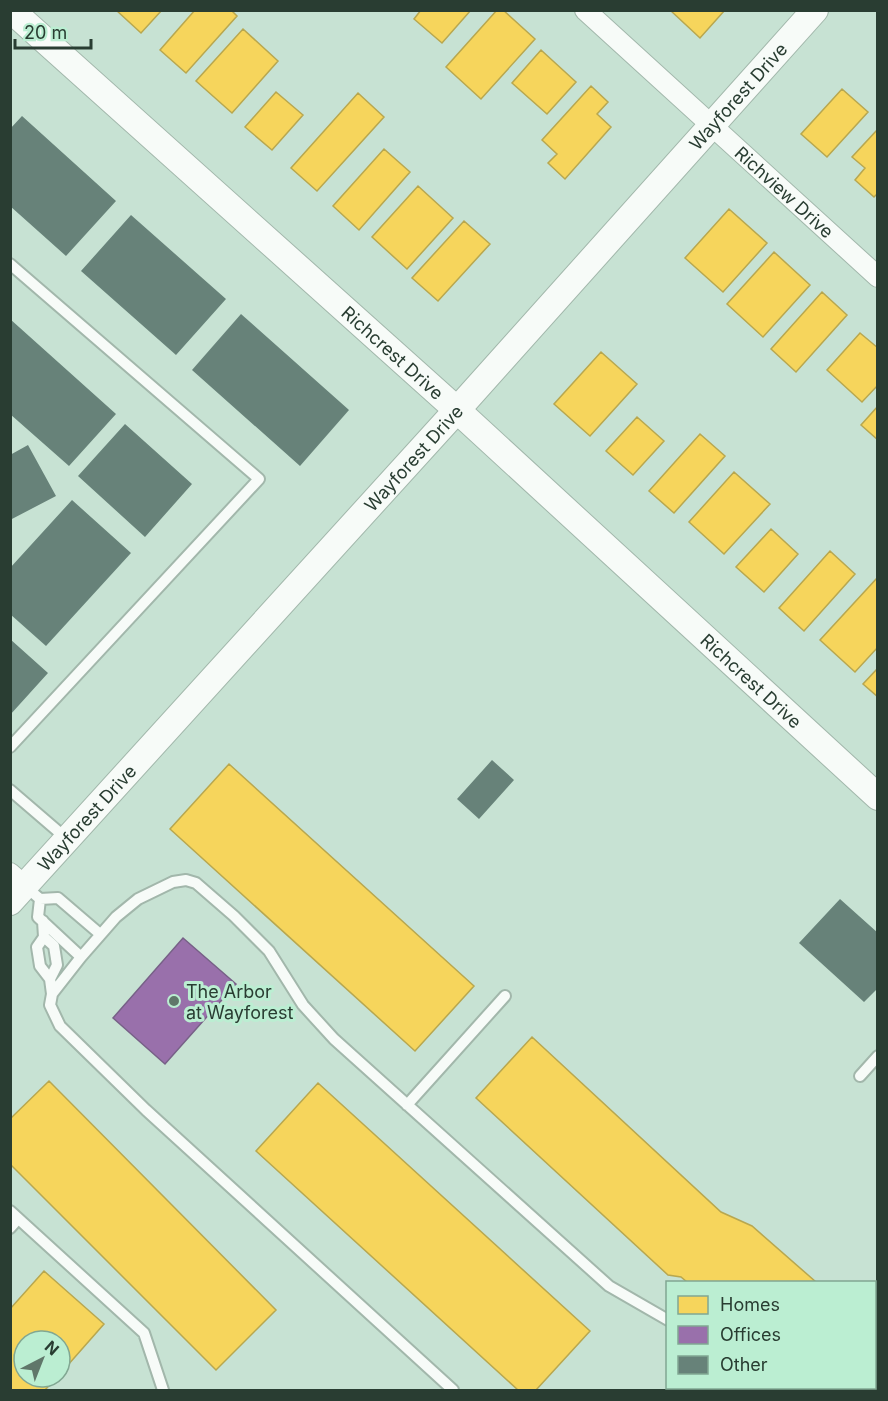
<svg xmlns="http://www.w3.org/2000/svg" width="888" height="1401" font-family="Inter,sans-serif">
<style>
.homes{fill:#f6d55c;stroke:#b8a74f;stroke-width:1.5}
.offices{fill:#9970ab;stroke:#776187;stroke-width:1.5}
.building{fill:#678279}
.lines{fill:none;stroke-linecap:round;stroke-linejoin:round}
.service-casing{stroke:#a2b7ab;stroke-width:14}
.minor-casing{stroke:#a2b7ab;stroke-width:22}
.tertiary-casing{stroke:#a2b7ab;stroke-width:28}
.service{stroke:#f7fbf8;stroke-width:10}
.minor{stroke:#f7fbf8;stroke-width:20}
.tertiary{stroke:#f7fbf8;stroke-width:26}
.poi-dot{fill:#60776a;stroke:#bbeed2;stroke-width:2}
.labels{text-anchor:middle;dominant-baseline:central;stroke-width:6;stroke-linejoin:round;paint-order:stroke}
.street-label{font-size:18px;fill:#293d32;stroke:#bbeed2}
.poi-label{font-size:18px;fill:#293d32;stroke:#bbeed2;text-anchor:start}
</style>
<rect width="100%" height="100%" fill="#c7e2d3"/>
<path class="homes" d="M116,10H162L141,33Z
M195,10H231L237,16L186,73L160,50Z
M421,10H471L442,43L414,19Z
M497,10H503L535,39L481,99L446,67Z
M670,10H725L700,38Z
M243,29L278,61L232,113L196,81Z
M541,50L576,82L547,114L512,83Z
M591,86L608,102L597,114L611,127L565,179L548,163L557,154L542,140Z
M842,89L868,112L827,157L801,134Z
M276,92L303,115L272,150L245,127Z
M358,93L384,117L317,191L291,168Z
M878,129V193L874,197L855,180L865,168L852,157Z
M384,149L410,172L359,230L333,206Z
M418,186L453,218L407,269L372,237Z
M729,209L767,243L723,292L685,258Z
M464,221L490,244L438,301L412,278Z
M774,252L810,285L763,337L727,304Z
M822,292L847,315L796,372L771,349Z
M860,333L878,348V385L862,402L827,370Z
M601,352L637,384L590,436L554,404Z
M878,406V440L861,425Z
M637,417L664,441L633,475L606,451Z
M700,434L725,456L674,513L649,491Z
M734,472L770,504L724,554L689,522Z
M771,529L798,554L764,592L736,567Z
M830,551L855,574L804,631L779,608Z
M878,577V647L855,672L820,640Z
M878,668V697L863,684Z
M229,764L474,986L415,1051L170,829Z
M532,1037L721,1212L752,1226L816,1282H687L681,1277L668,1275L476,1098Z
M49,1081L276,1310L216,1370L10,1164V1119Z
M318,1083L590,1331L536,1390H518L256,1151Z
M44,1271L104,1324L60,1374V1341H24V1377H57L45,1390H10V1309Z"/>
<path class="offices" d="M183,938L236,984L165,1064L113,1018Z"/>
<path class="building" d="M22,116L116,201L66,256L10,206V129Z
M131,215L226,299L176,355L81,271Z
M241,314L349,410L300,466L192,370Z
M10,319L116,414L69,466L10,414Z
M125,424L192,484L145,537L78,476Z
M28,445L56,496L10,520V455Z
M72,500L131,553L46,646L10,614V568Z
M10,639L48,673L10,715Z
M492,760L514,780L479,819L457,799Z
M840,899L878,933V988L864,1002L799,943Z"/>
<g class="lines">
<defs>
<path id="service" d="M10,264L259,479L10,747
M10,790L67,839
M25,886L40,899L58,898L100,934
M40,899L38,917L81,957
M43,921L44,937L37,947L40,966L50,979L52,994L50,1005L60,1026L146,1110L453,1390
M44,937L54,946L57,965L50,979
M52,994L81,957L116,917L138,899L173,882L186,880L196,883L234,916L269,951L303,1005L334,1039L609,1286L668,1320
M860,1076L878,1056
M407,1105L505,996
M10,1211L144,1333L163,1390
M10,1228L18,1219
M874,1387L878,1384
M766,1388L768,1390"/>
<g id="minor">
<path id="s1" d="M585,10L878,277"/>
<path d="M10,873L25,886"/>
</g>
<g id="tertiary">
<path id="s2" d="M11,10L457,410L878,797"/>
<path id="s3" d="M10,902L457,410L815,10"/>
</g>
</defs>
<use href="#service" class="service-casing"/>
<use href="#minor" class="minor-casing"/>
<use href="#tertiary" class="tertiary-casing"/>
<use href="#service" class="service"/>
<use href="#minor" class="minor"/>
<use href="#tertiary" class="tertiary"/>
</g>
<circle class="poi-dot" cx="174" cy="1001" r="6"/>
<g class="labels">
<g class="street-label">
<text stroke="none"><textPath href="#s3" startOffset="1086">Wayforest Drive</textPath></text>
<text stroke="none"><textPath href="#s1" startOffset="270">Richview Drive</textPath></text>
<text stroke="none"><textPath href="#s2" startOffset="513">Richcrest Drive</textPath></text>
<text stroke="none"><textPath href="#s3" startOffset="600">Wayforest Drive</textPath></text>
<text stroke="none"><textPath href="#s2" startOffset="999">Richcrest Drive</textPath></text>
<text stroke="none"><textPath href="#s3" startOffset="114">Wayforest Drive</textPath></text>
</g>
<g class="poi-label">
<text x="186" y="991">The Arbor<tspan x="186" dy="21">at Wayforest</tspan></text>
</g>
</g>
<rect width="888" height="1401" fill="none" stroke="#293d32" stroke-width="24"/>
<rect x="666" y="1281" width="210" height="108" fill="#bbeed2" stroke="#81a792" stroke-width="1.5"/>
<rect x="678" y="1296" width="30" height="18" fill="#f6d55c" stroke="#81a792" stroke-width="1.5"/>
<text x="720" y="1311" font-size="18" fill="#293d32">Homes</text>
<rect x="678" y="1326" width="30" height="18" fill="#9970ab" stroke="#81a792" stroke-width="1.5"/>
<text x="720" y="1341" font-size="18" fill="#293d32">Offices</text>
<rect x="678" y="1356" width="30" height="18" fill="#678279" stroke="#81a792" stroke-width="1.5"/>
<text x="720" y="1371" font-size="18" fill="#293d32">Other</text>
<g transform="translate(42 1359) rotate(42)"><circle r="28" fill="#bbeed2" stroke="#81a792" stroke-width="1.5"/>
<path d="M0-4.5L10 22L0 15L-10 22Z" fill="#60776a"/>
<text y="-9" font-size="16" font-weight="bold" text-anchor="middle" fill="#293d32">N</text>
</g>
<path d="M15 39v9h76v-9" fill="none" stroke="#293d32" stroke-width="3"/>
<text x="24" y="39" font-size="18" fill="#293d32" stroke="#bbeed2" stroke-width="4.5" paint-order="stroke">20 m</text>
</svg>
